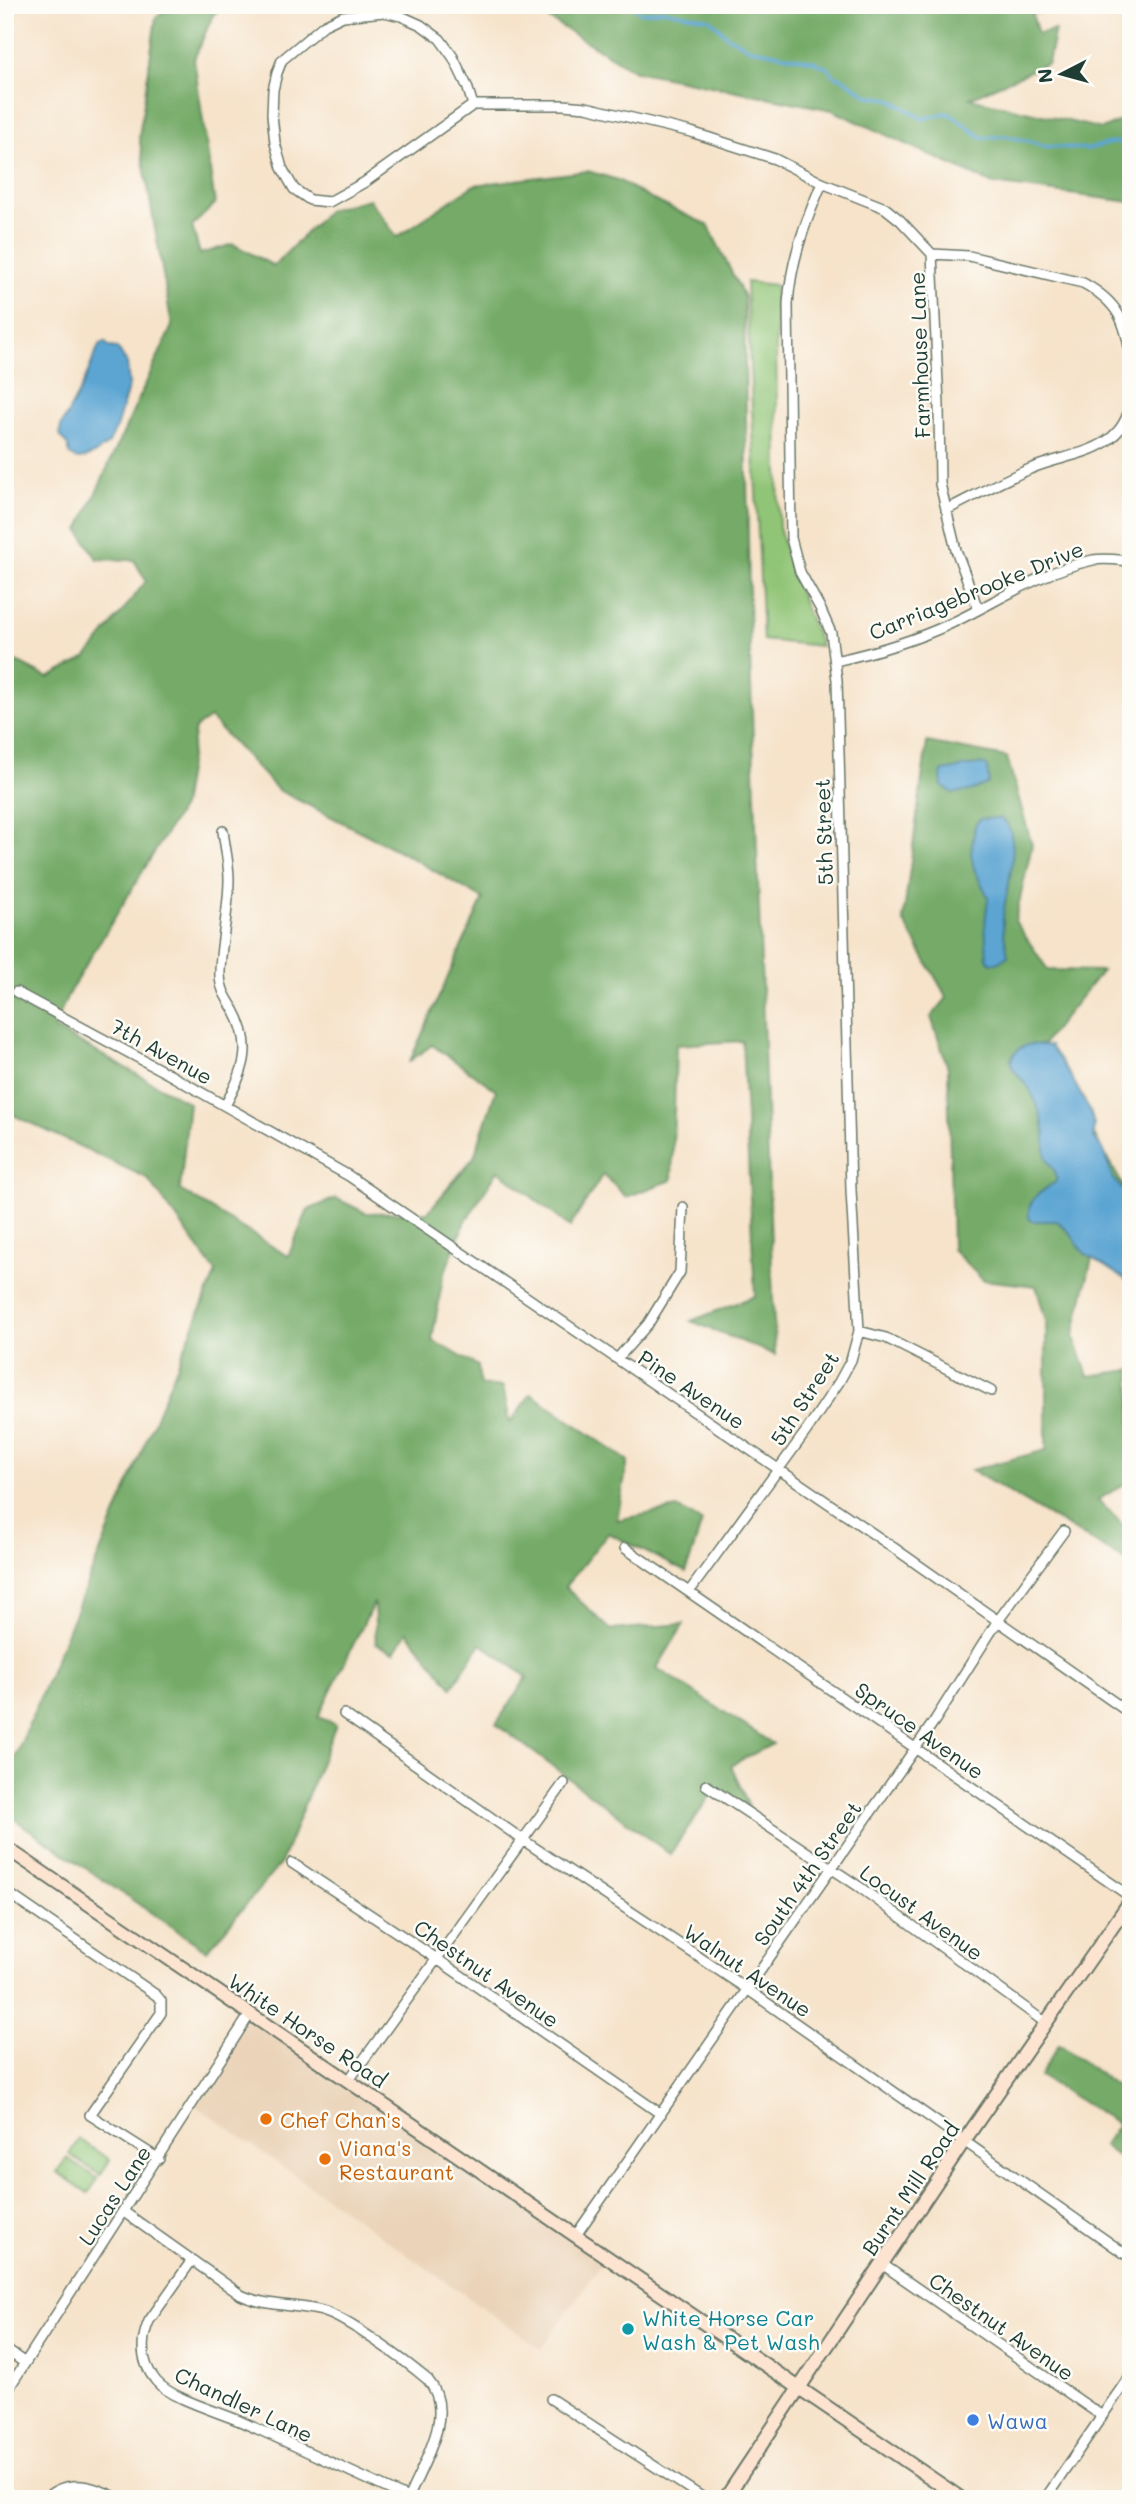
<svg xmlns="http://www.w3.org/2000/svg" width="1136" height="2504" font-family="Mali,sans-serif">
<style>
.built{fill:#ead3b8}
.green{fill:#90c476;stroke:#588055;stroke-width:2}
.forest{fill:#74aa67;stroke:#4a744e;stroke-width:2;fill-rule:evenodd}
.water{fill:#5ba5d3;stroke:#3d7184;stroke-width:2}
.lines{fill:none;stroke-linecap:round;stroke-linejoin:round}
.stream{stroke:#5ba5d3;stroke-width:3.5}
.street-casing{stroke:#6a7768;stroke-width:12}
.secondary-casing{stroke:#6a7768;stroke-width:16}
.street{stroke:#fff;stroke-width:9}
.secondary{stroke:#fde4d1;stroke-width:12}
.food-dot{fill:#e8710a;stroke:#fdfcf7;stroke-width:2.5}
.culture-dot{fill:#0f9aa8;stroke:#fdfcf7;stroke-width:2.5}
.shop-dot{fill:#3f7fe0;stroke:#fdfcf7;stroke-width:2.5}
.labels{text-anchor:middle;dominant-baseline:central;stroke-width:5;stroke-linejoin:round;paint-order:stroke}
.street-label{font-size:21px;fill:#1f3d34;stroke:#fdfcf7}
.food-label{font-size:21px;fill:#c56008;stroke:#fdfcf7;text-anchor:start}
.culture-label{font-size:21px;fill:#0d838f;stroke:#fdfcf7;text-anchor:start}
.shop-label{font-size:21px;fill:#366cbe;stroke:#fdfcf7;text-anchor:start}
</style>
<rect width="100%" height="100%" fill="#fdfcf7"/>
<filter id="ink" filterUnits="userSpaceOnUse"><feTurbulence type="fractalNoise" baseFrequency=".0143" numOctaves="2"/><feDisplacementMap in="SourceGraphic" scale="14" xChannelSelector="R" yChannelSelector="G"/><feConvolveMatrix kernelMatrix="1 2 1 2 8 2 1 2 1" color-interpolation-filters="sRGB"/></filter>
<filter id="wash" filterUnits="userSpaceOnUse"><feTurbulence type="fractalNoise" baseFrequency=".00686" numOctaves="4" result="noise"/><feDisplacementMap in="SourceGraphic" scale="28" xChannelSelector="R" yChannelSelector="G"/><feGaussianBlur stdDeviation="1.57" result="paint"/><feColorMatrix in="noise" values="0 0 0 0 0 0 0 0 0 0 0 0 0 0 0 0 0 1.4 0 .05"/><feComposite in="paint" operator="in"/></filter>
<g filter="url(#wash)">
<rect width="100%" height="100%" fill="#f6e3ca"/>
<path class="built" d="M250,2014L607,2256L541,2349L194,2104Z"/>
<path class="green" d="M746,282L775,285L779,527L791,572L821,646L763,640Z
M79,2139L110,2160L100,2175L69,2154Z
M67,2158L98,2179L88,2193L57,2172Z"/>
<path class="forest" d="M173,5H226L213,15L194,59L215,204L192,226L200,254L233,244L274,266L328,210L369,199L397,237L474,185L588,171L618,180L649,198L708,225L744,297L750,655L775,1355L691,1321L755,1296L742,1041L676,1045L672,1180L626,1197L603,1174L570,1227L498,1170L464,1224L443,1277L432,1340L478,1366L480,1385L503,1387L510,1423L531,1394L628,1461L617,1520L677,1508L702,1522L686,1572L608,1533L565,1587L611,1630L684,1624L657,1668L773,1744L731,1765L749,1807L713,1792L670,1854L496,1724L527,1677L481,1644L452,1687L407,1632L394,1652L376,1644L374,1602L318,1717L336,1724L281,1863L207,1951L5,1813V1782L216,1272L147,1178L5,1111V656L48,678L86,658L146,581L134,560L97,559L79,530L172,326L139,137L156,17ZM210,718L278,790L401,852L483,899L410,1061L432,1045L496,1090L474,1157L428,1212L366,1213L336,1198L308,1210L288,1256L180,1190L189,1103L53,1028L70,991L182,807L195,728Z
M526,5H1071L1032,14L1038,34L1055,30L1048,63L970,98L1102,129L1131,116V202L993,184L832,110L635,71Z
M927,742L1007,757L1032,845L1015,921L1048,970L1102,971L1043,1044L1131,1200V1277L1092,1258L1074,1336L1088,1376L1131,1370V1480L1098,1500L1131,1533V1564L971,1470L1046,1450V1321L1036,1286L983,1280L952,1249L948,1068L931,1017L947,998L903,920Z
M1059,2044L1131,2097V2165L1103,2146L1118,2124L1040,2076Z"/>
<path class="water" d="M105,342L109,347L117,348L127,363L129,385L116,428L109,443L96,453L85,458L77,459L70,455L68,446L60,436L61,426L82,387L99,345Z
M981,764L987,766L989,783L970,791L953,793L942,786L941,775L943,771Z
M1000,818C1026,834 1004,894 1003,918C1002,930 1006,943 1008,956L997,963H991L987,959L985,923L988,897L974,869L971,853L975,825L980,819Z
M1031,1044L1050,1046L1073,1080L1091,1113L1094,1125L1093,1137L1103,1149L1113,1178L1131,1201V1283L1084,1253L1070,1233L1057,1221H1032L1029,1218C1026,1199 1042,1191 1056,1182C1058,1169 1050,1168 1046,1157C1044,1149 1046,1138 1044,1129C1042,1115 1036,1101 1029,1088C1024,1080 1010,1069 1011,1061C1013,1051 1023,1046 1031,1044Z"/>
<g class="lines">
<path class="stream" d="M632,5L642,13L663,10L710,19L727,36L749,48L813,61L828,68L834,76L842,78L869,96L890,99L923,119L946,113L952,115L982,138L1004,136L1033,142L1042,146L1087,149L1115,142L1131,146"/>
</g>
</g>
<g filter="url(#ink)">
<g class="lines">
<defs>
<path id="street" d="M473,105L467,86L453,57L440,39L421,25L401,16L384,12L343,16L324,25L282,60L277,73L273,90L272,115L275,143L282,168L294,189L310,200L329,202L365,182L473,105H563L586,107L691,132L775,159L822,183L885,208L900,220L932,254L939,405L940,484L956,550L978,609
M932,254L969,256L1083,283C1118,302 1126,321 1131,360
M946,510C974,496 1001,481 1030,469C1068,452 1124,455 1131,400
M835,661C876,652 914,641 952,623C998,601 1042,571 1093,560C1105,558 1119,560 1131,561
M223,831C225,847 229,864 229,879C229,910 221,940 220,971C219,987 226,997 234,1010C255,1048 243,1071 225,1106
M16,992L172,1076L349,1176L894,1548L1131,1714
M859,1331L886,1338L991,1391
M617,1359L648,1324L680,1272L683,1207
M625,1548L1131,1897
M689,1592L807,1430L839,1382L851,1360L859,1331L851,1190L837,680L831,633L820,608L800,572L791,538L788,304C791,260 805,223 822,183
M344,1714L523,1840L747,1989L1131,2258
M706,1785L858,1886L1046,2023
M292,1863L437,1959L661,2114
M5,1891L156,1995L161,2001V2013L90,2115L159,2159
M349,2080L564,1783
M124,2212L241,2295C266,2307 295,2304 322,2311C347,2318 407,2362 428,2380C457,2414 422,2464 408,2499
M576,2235L935,1720L997,1622L1064,1531
M192,2260L149,2321C140,2342 141,2363 156,2381C171,2399 220,2412 242,2422C298,2447 353,2473 408,2498
M882,2264L1102,2416
M5,2349L25,2363
M5,2394L250,2014
M551,2399L705,2499
M44,2499C69,2477 93,2486 120,2499
M1045,2499L1131,2374"/>
<path id="secondary" d="M5,1847L962,2499
M725,2499L964,2141L1131,1900"/>
</defs>
<use href="#street" class="street-casing"/>
<use href="#secondary" class="secondary-casing"/>
<use href="#street" class="street"/>
<use href="#secondary" class="secondary"/>
</g>
</g>
<g class="food-dot">
<circle cx="266" cy="2119" r="7"/>
<circle cx="325" cy="2159" r="7"/>
</g>
<circle class="culture-dot" cx="628" cy="2329" r="7"/>
<circle class="shop-dot" cx="973" cy="2420" r="7"/>
<g class="labels">
<g class="street-label">
<text transform="translate(919 355) rotate(-92)">Farmhouse Lane</text>
<text transform="translate(976 590) rotate(-22)">Carriagebrooke Drive</text>
<text transform="translate(823 832) rotate(-92)">5th Street</text>
<text transform="translate(162 1051) rotate(29)">7th Avenue</text>
<text transform="translate(692 1389) rotate(34)">Pine Avenue</text>
<text transform="translate(804 1398) rotate(-57)">5th Street</text>
<text transform="translate(920 1730) rotate(35)">Spruce Avenue</text>
<text transform="translate(807 1873) rotate(-55)">South 4th Street</text>
<text transform="translate(922 1912) rotate(36)">Locust Avenue</text>
<text transform="translate(748 1970) rotate(34)">Walnut Avenue</text>
<text transform="translate(487 1973) rotate(35)">Chestnut Avenue</text>
<text transform="translate(308 2030) rotate(34)">White Horse Road</text>
<text transform="translate(910 2188) rotate(-56)">Burnt Mill Road</text>
<text transform="translate(114 2195) rotate(-57)">Lucas Lane</text>
<text transform="translate(1002 2326) rotate(35)">Chestnut Avenue</text>
<text transform="translate(244 2404) rotate(25)">Chandler Lane</text>
</g>
<g class="food-label">
<text x="280" y="2119">Chef Chan's</text>
<text x="339" y="2147">Viana's<tspan x="339" dy="24">Restaurant</tspan></text>
</g>
<g class="culture-label">
<text x="642" y="2317">White Horse Car<tspan x="642" dy="24">Wash &amp; Pet Wash</tspan></text>
</g>
<g class="shop-label">
<text x="987" y="2420">Wawa</text>
</g>
</g>
<rect width="1136" height="2504" fill="none" stroke="#fdfcf7" stroke-width="28"/>
<g transform="translate(1062 74) rotate(264)" stroke="#fdfcf7" stroke-width="5" paint-order="stroke">
<path d="M0-5L12 26L0 18L-12 26Z" fill="#1f3d34"/>
<text y="-10" font-size="19" font-weight="bold" text-anchor="middle" fill="#1f3d34">N</text>
</g>
</svg>
